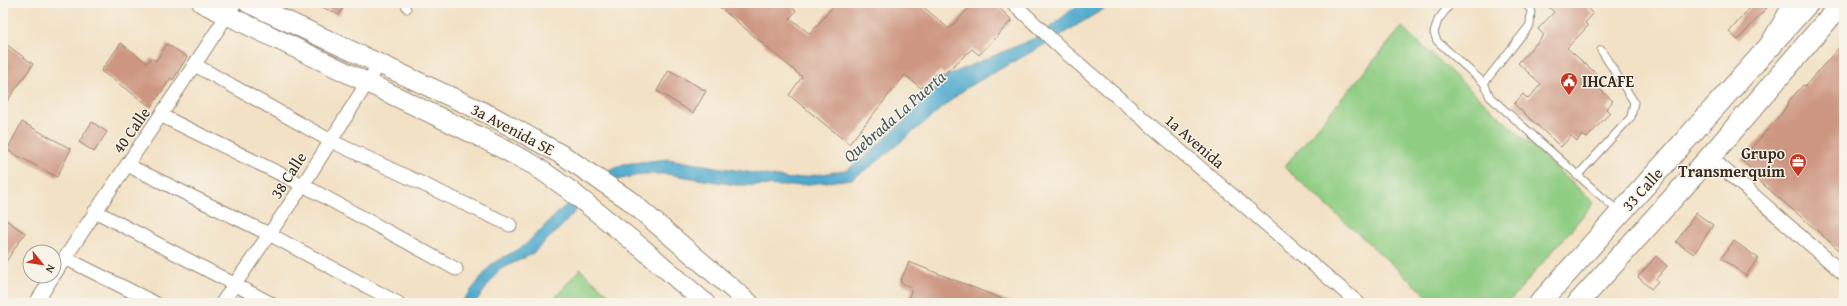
<svg xmlns="http://www.w3.org/2000/svg" width="1847" height="306" font-family="'Gentium Book Plus',serif">
<style>
.green{fill:#8fcd83;stroke:#657c50}
.water{fill:#50aace;stroke:#466a76}
.building{fill:#cd9681}
.lines{fill:none;stroke-linecap:round;stroke-linejoin:round}
.lane-casing{stroke:#968671;stroke-width:9}
.street-casing{stroke:#968671;stroke-width:15}
.secondary-casing{stroke:#968671;stroke-width:21}
.primary-casing{stroke:#968671;stroke-width:23}
.highway-casing{stroke:#968671;stroke-width:24}
.lane{stroke:#fff;stroke-width:7}
.street{stroke:#fff;stroke-width:13}
.secondary{stroke:#fff;stroke-width:19}
.primary{stroke:#fff;stroke-width:21}
.highway{stroke:#fff;stroke-width:22}
.labels{text-anchor:middle;dominant-baseline:central;stroke-width:3;stroke-linejoin:round;paint-order:stroke}
.poi-label{font-size:16px;font-weight:bold;fill:#3b2a1e;stroke:#f7f3e8;text-anchor:start}
.street-label{font-size:16px;fill:#3b2a1e;stroke:#f7f3e8}
.water-label{font-size:17px;font-style:italic;fill:#42575c;stroke:#f7f3e8}
</style>
<rect width="100%" height="100%" fill="#f7f3e8"/>
<filter id="ink" filterUnits="userSpaceOnUse"><feTurbulence type="fractalNoise" baseFrequency=".025" numOctaves="2"/><feDisplacementMap in="SourceGraphic" scale="8" xChannelSelector="R" yChannelSelector="G"/><feConvolveMatrix kernelMatrix="1 2 1 2 8 2 1 2 1" color-interpolation-filters="sRGB"/></filter>
<filter id="wash" filterUnits="userSpaceOnUse"><feTurbulence type="fractalNoise" baseFrequency=".012" numOctaves="4" result="noise"/><feDisplacementMap in="SourceGraphic" scale="16" xChannelSelector="R" yChannelSelector="G"/><feGaussianBlur stdDeviation="0.9" result="paint"/><feColorMatrix in="noise" values="0 0 0 0 0 0 0 0 0 0 0 0 0 0 0 0 0 1.4 0 .05"/><feComposite in="paint" operator="in"/></filter>
<g filter="url(#wash)">
<rect width="100%" height="100%" fill="#f2e1c4"/>
<path class="green" d="M1402,27L1594,203L1508,303H1435L1284,167Z
M580,269L618,303H550Z"/>
<path class="water" d="M1080,3H1111L1107,7L1044,45L966,88L874,164L852,179L792,186L736,185L666,174H643L604,183L602,173L623,164L668,159L790,179L847,170L866,156L907,118L946,76L1038,37Z
M570,201L578,208L562,226L532,254L499,270L475,303H461L492,264L525,245Z"/>
<g id="blocks">
<path class="building" d="M314,3H345L339,15Z
M715,3H787L796,11L790,18L810,34L836,3H919L949,29L974,3H994L1012,20L979,55L972,49L944,74L940,71L921,88L905,75L849,144L789,95L802,77Z
M1544,3H1582L1593,14L1585,23L1588,26L1567,48L1600,77L1594,84L1613,101L1606,109L1610,113L1587,138L1582,135L1577,141L1571,136L1561,147L1514,104L1523,94L1528,99L1541,84L1518,63L1544,35L1538,29L1554,12Z
M1754,3H1771L1738,40L1729,32Z
M1844,42V254L1751,174L1754,171L1741,160L1781,114L1789,103L1788,102L1803,85L1805,86Z
M121,43L147,63L151,58L156,61L167,44L187,57L173,80L171,78L151,107L101,71Z
M7,45L33,64L3,107V50Z
M669,70L706,91L693,113L657,91Z
M22,122L71,149L57,177L7,150Z
M92,122L107,132L94,152L79,142Z
M1696,213L1713,225L1694,254L1676,242Z
M3,218L25,233L3,266Z
M1734,241L1758,258L1746,276L1721,258Z
M1656,256L1667,266L1656,279L1658,281L1651,289L1638,277Z
M909,262L1010,302V303H907L912,288L900,282Z"/>
</g>
</g>
<g filter="url(#ink)">
<use href="#blocks" fill-opacity="0" stroke="#968671" stroke-width="1"/>
<g class="lines">
<defs>
<path id="lane" d="M404,3L407,9
M1451,3L1438,20L1434,33L1437,41L1484,83
M1524,3L1531,9L1530,25L1484,83L1490,97L1619,212
M1577,176L1631,117L1634,102L1601,50
M1819,301L1821,303"/>
<path id="street" d="M1013,3L1065,52L1358,303
M195,65L331,141L510,225
M162,116L303,185L456,269
M1710,157L1844,274
M127,165L269,234L398,303
M95,211L270,303
M65,258L155,303
M54,275C113,183 176,95 235,3
M36,303L53,276
M222,303L303,185L379,64"/>
<path id="secondary" d="M202,3L480,137L534,165L568,189L643,249L705,303
M248,3L490,115L564,156L629,200L749,303"/>
<path id="primary" d="M1540,303L1808,3
M1578,303L1710,157L1842,3"/>
<path id="highway" d="M1771,45L1796,3"/>
</defs>
<use href="#lane" class="lane-casing"/>
<use href="#street" class="street-casing"/>
<use href="#secondary" class="secondary-casing"/>
<use href="#primary" class="primary-casing"/>
<use href="#highway" class="highway-casing"/>
<use href="#lane" class="lane"/>
<use href="#street" class="street"/>
<use href="#secondary" class="secondary"/>
<use href="#primary" class="primary"/>
<use href="#highway" class="highway"/>
</g>
</g>
<defs>
<symbol id="civic-pin" viewBox="-11 -11 22 30"><path d="M0 17L-7.5 6A9.5 9.5 0 1 1 7.5 6Z" fill="#c8321e" stroke="#f7f3e8"/><path d="M-.6-6.5H3V-4.5H.6V-3L4-1V1h2V6H-6V1h2V-1L-.6-3ZM-1.2 2.5V6h2.4V2.5Z" fill="#fff"/></symbol>
<symbol id="office-pin" viewBox="-11 -11 22 30"><path d="M0 17L-7.5 6A9.5 9.5 0 1 1 7.5 6Z" fill="#c8321e" stroke="#f7f3e8"/><path d="M-6-3h4V-5.5h4V-3h4V5H-6ZM-1-4.5V-3h2v-1.5ZM-6 0V1H6V0Z" fill="#fff"/></symbol>
</defs>
<g fill-rule="evenodd">
<use href="#civic-pin" x="1559" y="71" width="20" height="27"/>
<use href="#office-pin" x="1788" y="152" width="20" height="27"/>
</g>
<g class="labels">
<g class="poi-label">
<text x="1582" y="81">IHCAFE</text>
<text x="1785" y="153" text-anchor="end">Grupo<tspan x="1785" dy="18">Transmerquim</tspan></text>
</g>
<g class="street-label">
<text transform="translate(513 129) rotate(28)">3a Avenida SE</text>
<text transform="translate(131 130) rotate(-55)">40 Calle</text>
<text transform="translate(1195 141) rotate(41)">1a Avenida</text>
<text transform="translate(288 175) rotate(-57)">38 Calle</text>
<text transform="translate(1642 189) rotate(-48)">33 Calle</text>
</g>
<g class="water-label">
<text transform="translate(894 116) rotate(-41)">Quebrada La Puerta</text>
</g>
</g>
<rect width="1847" height="306" fill="none" stroke="#f7f3e8" stroke-width="16"/>
<g transform="translate(42 264) rotate(120)"><circle r="19" fill="#f7f3e8" stroke="#aca397"/>
<path d="M0-3L7 15L0 10L-7 15Z" fill="#c8321e"/>
<text y="-6" font-size="11" font-weight="bold" text-anchor="middle" fill="#3b2a1e">N</text>
</g>
</svg>
